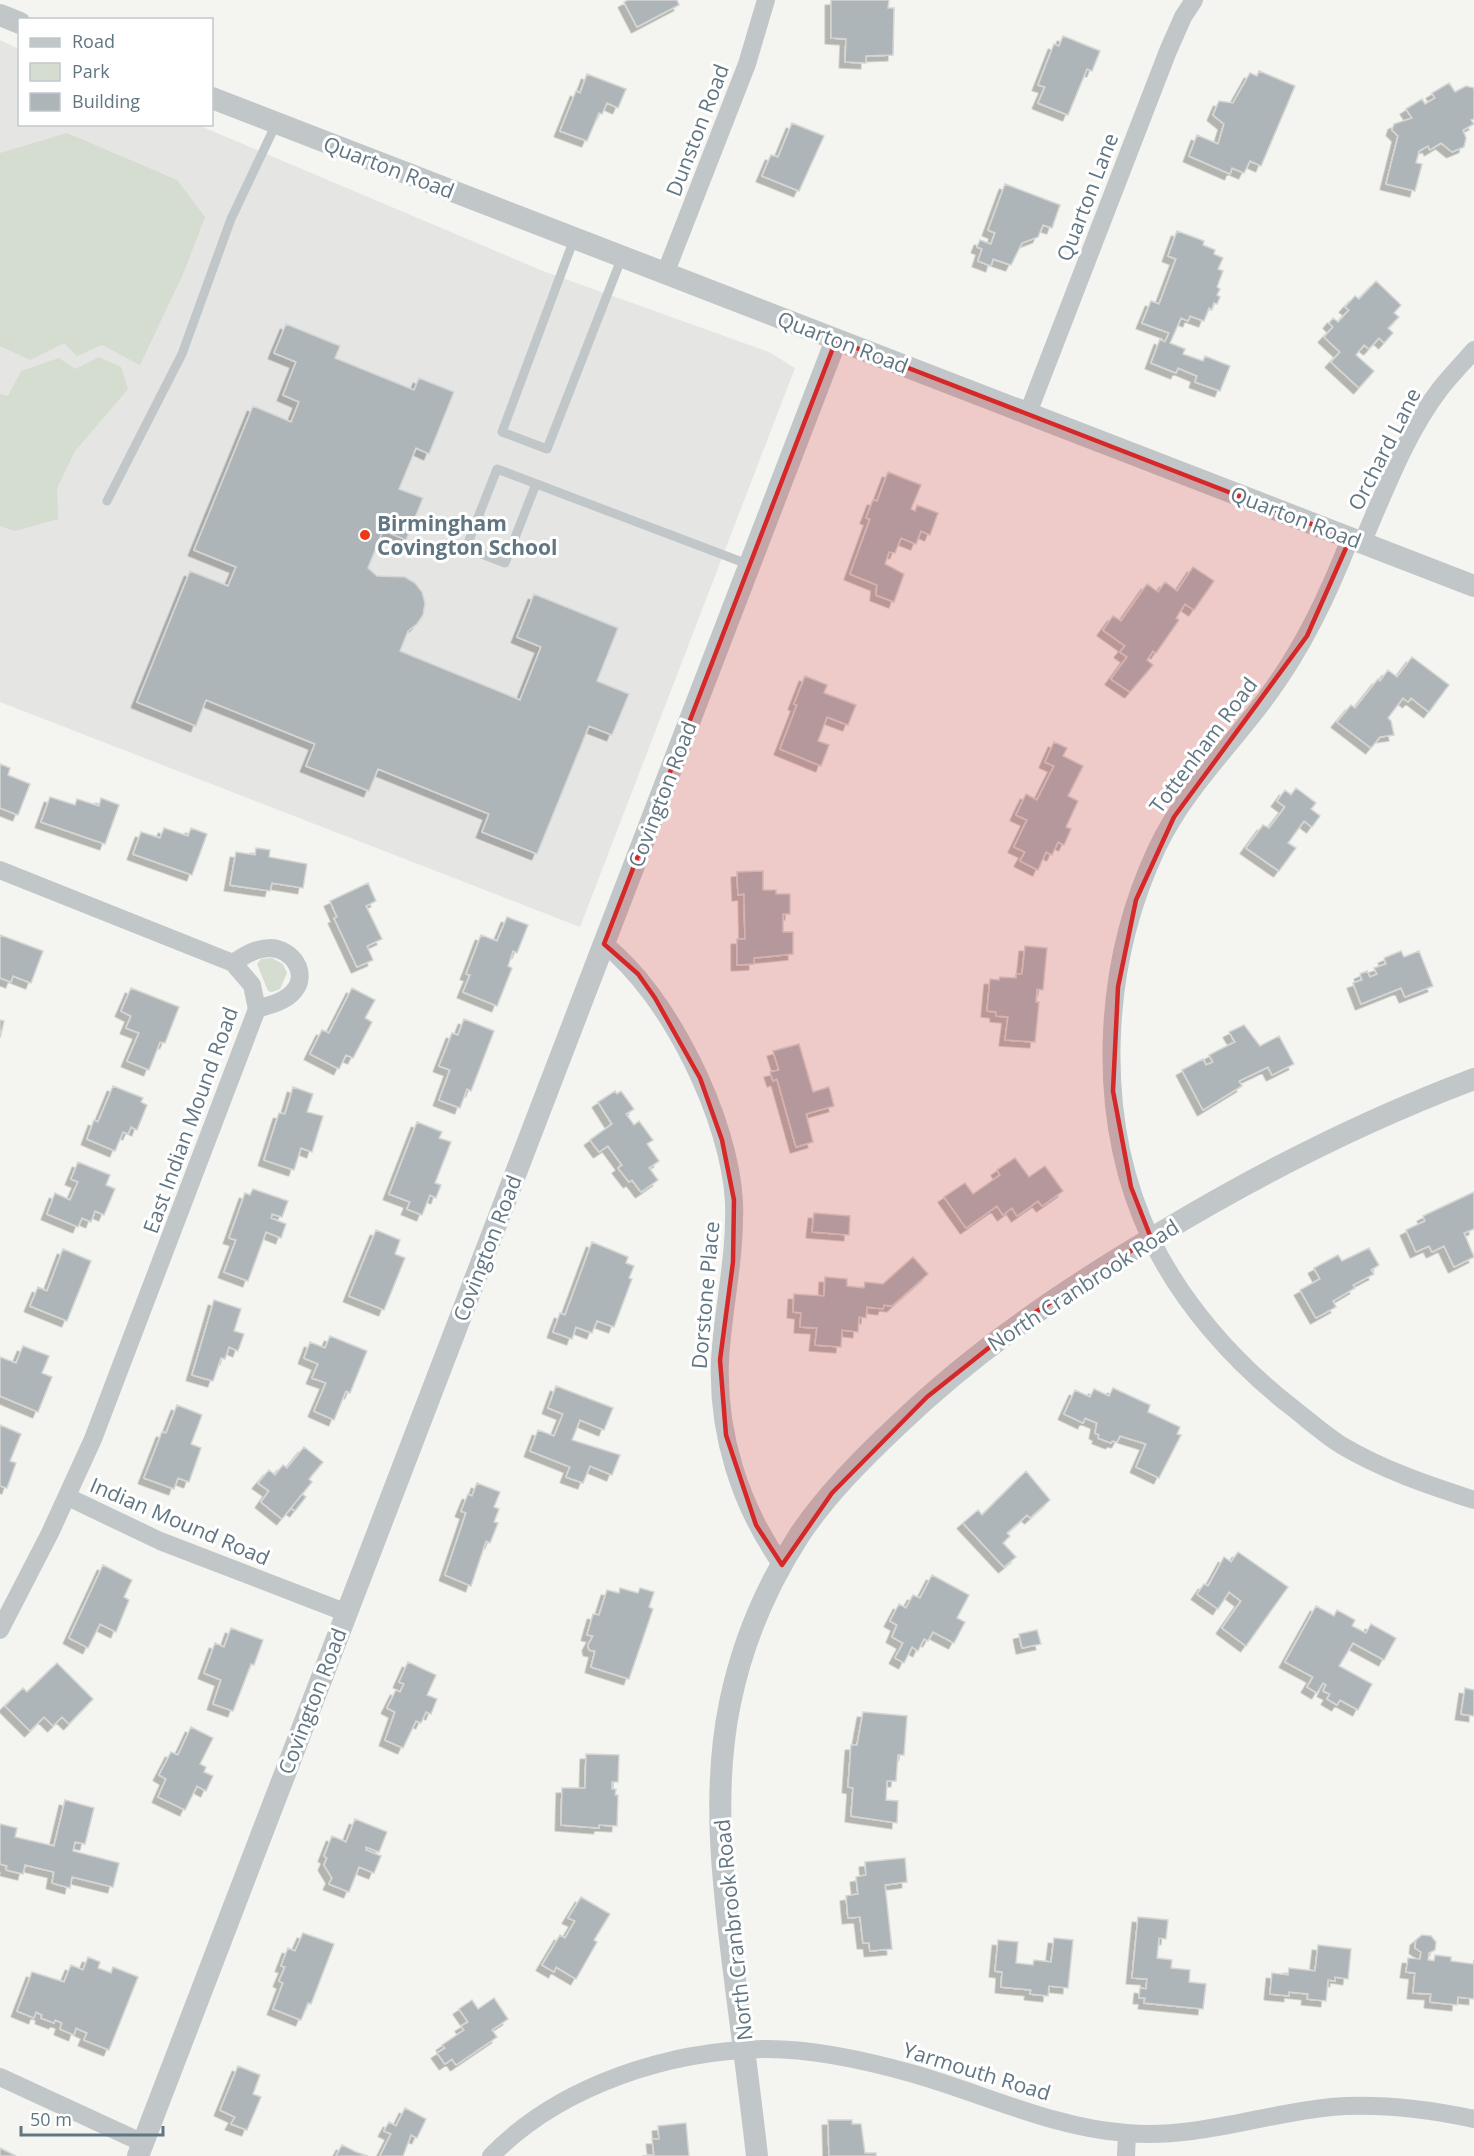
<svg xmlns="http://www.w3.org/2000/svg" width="1474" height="2156" font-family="'Open Sans',sans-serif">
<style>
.built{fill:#e5e5e3}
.green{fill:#d5dcd0}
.building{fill:#adb5b9;stroke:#d5d5d3;stroke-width:1.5;filter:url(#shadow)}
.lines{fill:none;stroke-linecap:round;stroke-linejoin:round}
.service{stroke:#c1c6c8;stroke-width:9}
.minor{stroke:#c1c6c8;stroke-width:18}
.tertiary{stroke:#c1c6c8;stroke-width:22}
.marked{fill:#d62828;fill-opacity:0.2;stroke:#d62828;stroke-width:4.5;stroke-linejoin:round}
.poi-dot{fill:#ee3916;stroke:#fff;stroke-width:2}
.labels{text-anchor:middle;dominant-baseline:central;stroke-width:6;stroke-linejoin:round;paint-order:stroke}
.street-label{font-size:21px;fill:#617683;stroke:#fff}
.poi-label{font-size:21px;font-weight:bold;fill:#617683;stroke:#fff;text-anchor:start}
</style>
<defs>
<filter id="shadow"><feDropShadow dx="-5.5" dy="5.5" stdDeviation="0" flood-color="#0004"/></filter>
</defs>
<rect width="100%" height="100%" fill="#f4f4f0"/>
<path class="built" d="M0,40L19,49L20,124L198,125L543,271L769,352L795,368L580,927L0,702Z"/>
<path class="green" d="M67,133L177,180L205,217L184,272L140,365L102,345L77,356L64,343L30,360L0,346V153Z
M99,357L121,367L128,389L75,451L57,488L58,519L15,531L0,526V394L8,396L21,371L59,358L75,369Z
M272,958L283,964L287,973L280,989L272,992L268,991L257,964L261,959Z"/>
<path class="building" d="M628,0H677L679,5L637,27L624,2Z
M831,0H889L888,8H894L893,55L866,56V63L845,62L846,39L831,38Z
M1063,36L1100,51L1092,71L1087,69L1068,115L1038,103L1045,87L1038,85L1054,44L1059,46Z
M1259,71L1295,86L1261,166L1250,161L1244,173L1232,168L1230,174L1189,156L1197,135L1218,144L1224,124L1213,115L1219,101L1233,103L1250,73L1257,76Z
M587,74L626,89L618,108L607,103L602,114L599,113L587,141L560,131L576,91L580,93Z
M1449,83L1455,92L1466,86L1474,88V119L1471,120L1474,124L1463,130L1466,138L1464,147L1452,152L1441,143L1430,150L1428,146L1419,151L1416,163L1422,164L1415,191L1386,184L1398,136L1392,130L1394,124L1412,118L1406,109L1422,99L1425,104L1435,98L1432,93Z
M792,123L824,136L799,191L762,176L771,155L778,157Z
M1005,184L1060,205L1052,228L1043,225L1038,237L1022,243L1011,265L993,259L991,266L978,261L982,249L977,247L980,240L991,244L995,233L988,230Z
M1177,231L1204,241L1203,245L1215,250L1214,254L1223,258L1218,269L1223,271L1217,287L1220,289L1217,295L1220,297L1217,304L1214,303L1212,309L1209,308L1204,321L1190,316L1188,321L1181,318L1170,343L1185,349L1183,354L1203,361L1205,356L1230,366L1220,391L1195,382L1197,376L1178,368L1176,373L1151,363L1160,339L1165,342L1169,333L1142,323L1151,301L1159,304L1176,259L1168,256Z
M1376,281L1401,305L1394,313L1399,317L1388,328L1393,333L1384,343L1379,338L1369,349L1364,345L1356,355L1374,371L1359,388L1331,362L1340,352L1324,337L1333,327L1329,323L1333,318L1338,322L1349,310L1345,307L1355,296L1359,299Z
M286,324L340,346L335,358L414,390L419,378L454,392L429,454L416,448L399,489L423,498L406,540L383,530L368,568L377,576L405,577L415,583L422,592L425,603L423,615L417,624L408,631L400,651L520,700L541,647L517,637L534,594L618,628L597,681L629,694L612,735L589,726L537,854L482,832L489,814L378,769L369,791L306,766L315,744L206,700L196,726L137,702L190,571L228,586L236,567L194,550L253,406L291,422L299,402L283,395L296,362L274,353Z
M888,472L921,485L911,509L915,511L917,505L938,513L930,535L921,531L916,544L901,538L895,553L889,552L885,564L904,574L894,602L876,595L877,585L850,574L870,519L866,518L873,500L877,501Z
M1193,567L1214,581L1194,610L1185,604L1176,618L1179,620L1156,653L1153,651L1147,660L1153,665L1130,692L1111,679L1127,657L1120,652L1125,646L1103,630L1113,616L1121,621L1147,584L1158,592L1165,582L1177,591Z
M1412,657L1449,685L1429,712L1411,698L1408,702L1403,698L1388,718L1391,721L1394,735L1380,737L1371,748L1337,722L1351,705L1355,708L1378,679L1380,681L1388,670L1397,677Z
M805,676L827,685L824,693L856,705L848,725L827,717L818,741L829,745L821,766L780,749L797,705L794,704Z
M1054,742L1067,748L1063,756L1083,766L1068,796L1078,801L1066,827L1071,829L1064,845L1058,842L1052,855L1046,852L1038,870L1020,861L1025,852L1014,847L1027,820L1016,815L1026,794L1037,800L1054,766L1045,762Z
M0,764L10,768L8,775L30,784L18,815L0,808Z
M1296,788L1316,803L1311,809L1320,816L1312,827L1304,821L1288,843L1296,848L1279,871L1246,848L1263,825L1269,828L1285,807L1277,801L1285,790L1291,795Z
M50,797L75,805L77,799L99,806L101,798L119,805L105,844L41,822Z
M164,828L188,836L191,828L207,834L192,875L133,854L141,832L160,838Z
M256,848L270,850L269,857L307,864L303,888L272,883L270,891L230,885L236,852L255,855Z
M763,871V890H776V894H790V914H783V932H793V954L754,958V964L737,965V939H745L744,894L738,895L737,872Z
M368,883L376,901L366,906L382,939L367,946L373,960L357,967L334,918L337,917L330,901Z
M507,917L528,925L517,953L513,951L508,966L512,968L497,1006L463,992L470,975L466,974L481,935L497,941Z
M0,935L43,951L31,983L13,976L11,982L0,978Z
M1025,946L1047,948L1043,990L1037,989L1036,1002H1039L1035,1042L1005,1040L1008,1017L996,1016V1012L987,1011L990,979L999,980L1000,977L1016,978V974H1022Z
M1401,951L1404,957L1419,951L1433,986L1405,997L1401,988L1361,1004L1353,983L1362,980L1360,974L1367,971L1370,977L1377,974L1374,968L1386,964L1384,958Z
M131,988L179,1007L165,1043L160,1042L149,1070L127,1061L139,1033L126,1028L131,1016L121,1011Z
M352,988L375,1000L365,1018L372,1022L353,1058L346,1055L339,1069L310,1054L322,1030L329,1033Z
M464,1019L494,1031L471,1091L467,1089L460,1108L439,1100L450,1070L439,1066L452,1033L458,1035Z
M0,1020L4,1021L0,1038Z
M1244,1025L1260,1046L1279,1036L1294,1064L1272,1075L1268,1067L1239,1081L1242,1086L1203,1110L1182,1070L1203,1059L1206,1065L1213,1062L1209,1055L1235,1042L1229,1032Z
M799,1044L813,1092L829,1087L834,1106L806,1114L813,1142L796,1147L777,1079L773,1081L770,1072L779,1070L773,1051Z
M113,1086L143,1098L141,1102L147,1105L137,1130L131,1127L128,1134L123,1132L115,1151L87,1139L94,1120L98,1122Z
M293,1087L313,1094L307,1112L323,1116L312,1152L301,1148L294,1170L264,1160L279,1113L285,1114Z
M615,1091L617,1094L621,1091L634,1109L626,1114L634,1125L639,1121L653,1140L647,1144L659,1161L649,1168L658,1180L641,1192L632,1180L629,1182L618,1168L622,1165L608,1146L599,1152L590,1140L612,1124L598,1102Z
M417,1122L442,1132L439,1138L451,1142L435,1183L441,1185L436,1198L430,1195L422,1215L407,1209L410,1202L389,1194Z
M1015,1158L1029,1177L1045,1166L1063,1191L1042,1206L1038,1201L1017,1216L1012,1208L1003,1215L997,1206L966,1228L944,1197L965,1183L973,1194L1000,1175L997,1170Z
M78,1162L110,1175L106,1185L115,1189L104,1215L95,1211L91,1222L82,1218L78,1227L47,1214L55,1193L70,1200L78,1182L71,1179Z
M253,1189L288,1201L282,1217L272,1214L271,1218L286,1224L281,1238L266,1232L248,1281L224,1272L236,1240L229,1238L245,1193L250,1195Z
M1474,1192V1229L1464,1233L1474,1257L1454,1267L1444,1246L1432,1252L1429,1246L1416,1252L1406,1230L1425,1221L1423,1216Z
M814,1213L850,1216L849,1235L812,1232Z
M376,1230L400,1240L395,1254L405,1258L384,1310L349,1296Z
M592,1242L628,1257L626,1263L634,1266L629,1278L632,1279L614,1327L597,1321L592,1333L576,1327L572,1339L553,1332L560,1313L565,1315Z
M1369,1248L1379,1265L1371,1270L1374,1274L1353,1285L1355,1288L1333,1301L1336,1307L1316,1318L1300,1290L1320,1279L1314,1268L1338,1255L1342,1261Z
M63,1249L91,1261L67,1321L30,1306L38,1287L47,1291Z
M913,1257L928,1274L892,1306L884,1305L883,1309L867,1307L866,1318L859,1317L858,1332L842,1330L841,1347L815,1345L817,1328L800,1327L801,1313L793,1312L794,1294L824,1296L825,1277L847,1279V1286L864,1288L865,1282L883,1284Z
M214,1300L241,1309L234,1331L244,1334L238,1351L229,1347L225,1359L221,1358L213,1381L192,1375Z
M330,1336L367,1351L350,1393L346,1391L334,1420L314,1411L326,1383L312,1378L318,1364L304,1358L310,1342L325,1348Z
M23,1346L49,1356L42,1373L52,1377L38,1412L0,1396V1357L16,1363Z
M556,1386L613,1408L604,1430L580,1420L572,1440L620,1455L612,1475L590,1466L583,1483L566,1477L570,1467L530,1451L538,1430L554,1436L563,1414L548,1408Z
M1113,1388L1150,1405L1148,1412L1180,1427L1177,1434L1181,1435L1159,1478L1136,1467L1146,1444L1120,1436L1117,1442L1112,1441L1111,1443L1098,1438L1099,1435L1095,1433L1097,1423L1085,1418L1083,1423L1064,1414L1075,1390L1090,1397L1094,1389L1109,1396Z
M177,1405L202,1415L191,1444L201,1448L189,1482L178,1478L174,1489L144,1478L162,1432L166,1433Z
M0,1425L21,1434L10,1461L16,1463L7,1488L0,1486Z
M304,1447L323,1462L309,1479L312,1482L282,1519L261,1502L269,1491L258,1483L269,1470L275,1475L283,1465L287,1468Z
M1026,1471L1050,1500L1030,1518L1027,1515L1007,1533L1010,1536L1003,1543L1016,1557L1004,1567L963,1523L978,1510L982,1515Z
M477,1483L500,1492L494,1507L499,1509L494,1522L498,1523L490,1543L486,1541L471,1586L445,1575L466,1513L461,1511L468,1494L472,1496Z
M302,1494L306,1497L295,1511L291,1508Z
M1238,1552L1288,1587L1246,1646L1222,1628L1241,1601L1229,1592L1218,1609L1197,1594L1204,1584L1208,1586L1224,1557L1231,1562Z
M103,1565L132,1580L124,1597L129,1600L116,1632L100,1624L88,1648L69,1638Z
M932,1575L969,1595L957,1618L965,1622L954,1643L933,1632L928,1641L924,1639L918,1651L912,1647L904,1663L895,1658L903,1643L892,1637L897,1625L890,1621L899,1604L906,1608L913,1595L920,1598Z
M620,1588L638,1593L640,1588L654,1592L649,1607L653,1609L629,1679L591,1667L595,1651L589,1650L588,1645L593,1636L587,1635L593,1614L599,1615L607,1590L619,1593Z
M1316,1606L1334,1616L1337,1610L1355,1620L1352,1626L1366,1633L1371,1624L1396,1638L1384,1660L1353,1643L1339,1666L1372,1684L1358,1710L1340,1700L1337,1705L1327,1699L1330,1694L1323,1691L1326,1685L1323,1683L1317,1693L1307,1687L1313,1677L1285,1662Z
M231,1628L263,1640L254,1665L251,1664L233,1711L213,1704L221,1680L204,1673L215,1643L224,1647Z
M1037,1630L1041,1644L1022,1648L1019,1634Z
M408,1662L436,1675L427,1695L437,1699L431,1714L426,1712L421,1723L416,1721L403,1748L385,1740L395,1712L387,1708L396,1690L400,1692L404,1684L399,1682Z
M57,1663L93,1699L69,1724L62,1717L53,1726L44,1717L30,1731L5,1706L23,1688L27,1692Z
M1465,1688L1474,1690V1716L1461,1714Z
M863,1712L907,1716L904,1755H898L896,1781H887L886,1800L898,1801L897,1823L851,1816L853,1788L848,1787L851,1745H857Z
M191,1727L213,1738L200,1764L206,1767L204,1772L213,1776L206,1791L197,1786L185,1810L158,1797L166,1779L159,1775L171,1752L178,1755Z
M586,1754L619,1755L618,1782H612V1789H616L615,1795H618L617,1826L599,1825V1828L561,1825L562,1788H585Z
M65,1800L94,1808L85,1844L75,1842L73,1851L119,1863L113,1887L72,1877L70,1888L52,1883L54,1872L25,1865L23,1874L6,1870L7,1866L0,1864V1824L17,1828L15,1837L54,1846Z
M355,1819L387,1832L379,1852L366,1847V1850L381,1856L374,1873L359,1867L349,1892L329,1884L332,1878L324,1865L327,1858L324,1856L332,1836L346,1842Z
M905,1858L907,1882L885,1885L892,1949L870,1951L869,1943H863L860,1917L848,1918L846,1896L858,1894L856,1877L866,1875L865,1862Z
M581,1897L610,1914L594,1940L597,1942L576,1979L556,1967L554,1972L542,1965L560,1935L565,1938L575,1921L568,1918Z
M1138,1917L1168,1920L1166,1939L1159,1938L1157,1958L1172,1960L1171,1968L1190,1970L1189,1982L1206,1984L1203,2009L1144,2003L1145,1998H1139L1140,1988L1146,1989L1147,1979L1132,1978Z
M303,1933L334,1944L311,2004L308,2003L301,2020L273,2009L283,1983L279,1981L285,1967L281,1966L288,1948L295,1951Z
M1422,1935L1431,1936L1436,1942L1435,1950L1429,1953L1428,1960L1434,1961L1435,1955L1451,1957V1961L1473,1964L1474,1960V1999L1458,1997L1457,2005L1430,2002L1431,1994L1413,1993L1415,1973L1406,1972L1408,1958L1420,1959L1421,1952L1415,1948L1416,1940Z
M1054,1938L1073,1940L1068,1988L1049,1986L1048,1996L1030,1994L1031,1990L1001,1987L1002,1972L995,1971L998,1940L1018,1942L1016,1963L1033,1965L1034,1960L1051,1962Z
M1318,1945L1351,1949L1348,1979L1335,1977V1981L1328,1980L1326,2001L1307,1999L1308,1994L1289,1992V1996L1270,1994L1272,1973L1288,1975L1289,1968L1315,1971Z
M88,1957L100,1962L98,1968L111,1973L113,1967L138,1977L109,2050L84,2040L87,2033L76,2028L74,2035L60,2029L62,2023L55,2020L54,2023L41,2018L42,2015L36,2012L34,2018L17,2011L32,1972L64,1982L71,1965L83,1970Z
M494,1998L508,2019L492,2030L497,2037L456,2065L452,2059L445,2064L437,2053L445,2048L442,2045L464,2030L461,2026L468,2022L459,2009L472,2000L478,2009Z
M238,2066L260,2075L253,2094L261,2097L247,2130L231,2124L235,2117L220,2110Z
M405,2108L426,2119L417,2138L411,2135L403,2156H380L391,2134L384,2131L389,2122L396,2126Z
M828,2120H852V2124H861L865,2153H876V2156H829Z
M686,2123L689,2156H642L654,2155L652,2139H659L658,2126Z
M342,2145L356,2152L368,2156H336Z
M0,2148L16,2156H0Z"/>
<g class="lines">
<path class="service" d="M574,239L502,432L547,449L622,257
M536,484L505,563L466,548L497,469L750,565
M107,501L182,354L231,219L276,124"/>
<path class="minor" d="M665,274L747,64L766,0
M1028,413L1168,51L1183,17L1194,0
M1350,539C1328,595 1303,648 1266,698C1229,748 1184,791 1157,848C1101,967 1094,1119 1151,1239C1182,1303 1233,1361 1289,1405C1306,1418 1322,1433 1341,1445C1383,1470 1428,1485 1474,1500
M1362,543C1385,491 1405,435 1440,389C1451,375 1463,363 1474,350
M0,870L233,963L252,985L257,1009L93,1439L50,1533L0,1630
M604,944C669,994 730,1120 734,1202C736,1256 723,1307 720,1360C717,1433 740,1506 782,1565
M233,963C245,955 256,948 271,948C292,949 309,973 294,991C285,1002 269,1005 257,1009
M68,1497L160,1541L347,1613
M0,2077L143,2143
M491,2156C560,2085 670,2050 767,2049C816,2049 868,2061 914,2074C984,2094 1054,2128 1127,2133C1197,2139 1262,2114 1331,2107C1379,2103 1427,2109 1474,2119
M1126,2156L1127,2133"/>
<path class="tertiary" d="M0,15L20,23
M212,98L1474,586
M138,2156L836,340
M757,2156C751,2102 744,2049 737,1996C725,1900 710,1799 730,1703C742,1644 767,1585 800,1534C827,1494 863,1458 898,1425C978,1348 1069,1287 1164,1231C1264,1171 1365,1120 1474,1079"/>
</g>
<path class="marked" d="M836,340L1350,539L1307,636L1174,817L1136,900L1118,987L1113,1091L1131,1187L1151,1238L1025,1319L927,1397L832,1493L782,1565L756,1525L726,1435L720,1360L733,1262L734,1200L722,1140L700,1078L655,998L638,974L604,944Z"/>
<circle class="poi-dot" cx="365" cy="535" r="6"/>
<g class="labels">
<g class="street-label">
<text transform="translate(697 130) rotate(-69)">Dunston Road</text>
<text transform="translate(389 167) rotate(21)">Quarton Road</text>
<text transform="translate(1087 197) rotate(-69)">Quarton Lane</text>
<text transform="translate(843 342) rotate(21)">Quarton Road</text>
<text transform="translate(1384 449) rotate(-63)">Orchard Lane</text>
<text transform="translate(1296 517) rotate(21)">Quarton Road</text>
<text transform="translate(1203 745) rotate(-53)">Tottenham Road</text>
<text transform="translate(662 794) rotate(-69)">Covington Road</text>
<text transform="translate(190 1120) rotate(-70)">East Indian Mound Road</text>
<text transform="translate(487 1248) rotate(-69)">Covington Road</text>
<text transform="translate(1083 1285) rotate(-33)">North Cranbrook Road</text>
<text transform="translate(705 1295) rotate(-85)">Dorstone Place</text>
<text transform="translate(180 1521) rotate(23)">Indian Mound Road</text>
<text transform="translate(312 1701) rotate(-69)">Covington Road</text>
<text transform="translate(733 1930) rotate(-96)">North Cranbrook Road</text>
<text transform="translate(977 2071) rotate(17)">Yarmouth Road</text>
</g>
<g class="poi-label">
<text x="377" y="523">Birmingham<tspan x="377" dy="24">Covington School</tspan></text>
</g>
</g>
<rect x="18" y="18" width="195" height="108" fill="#ffffff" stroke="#c0c8cd" stroke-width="1.5"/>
<rect x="30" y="38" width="30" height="9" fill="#c1c6c8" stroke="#c0c8cd" stroke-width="1.5"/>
<text x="72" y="48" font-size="18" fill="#617683">Road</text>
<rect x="30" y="63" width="30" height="18" fill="#d5dcd0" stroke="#c0c8cd" stroke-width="1.5"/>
<text x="72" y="78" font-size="18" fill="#617683">Park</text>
<rect x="30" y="93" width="30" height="18" fill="#adb5b9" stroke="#c0c8cd" stroke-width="1.5"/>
<text x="72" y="108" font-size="18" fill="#617683">Building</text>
<path d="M21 2126v9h142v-9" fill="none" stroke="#617683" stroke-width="3"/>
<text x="30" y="2126" font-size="18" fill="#617683" stroke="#ffffff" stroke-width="4.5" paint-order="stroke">50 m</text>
</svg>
